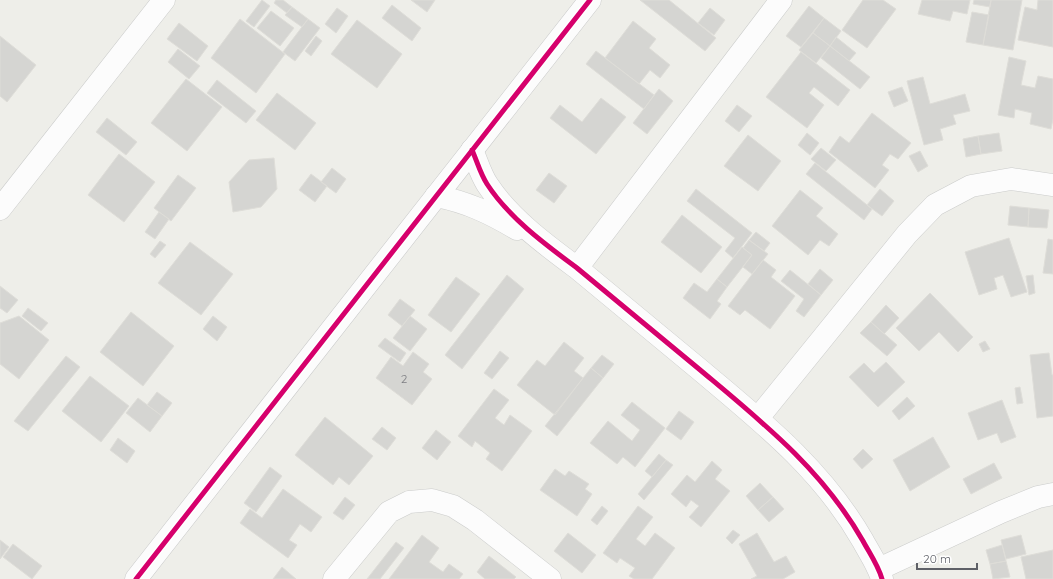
<svg xmlns="http://www.w3.org/2000/svg" width="1053" height="579" font-family="Quicksand,sans-serif">
<style>
.building{fill:#d5d5d2;stroke:#deddd8}
.lines{fill:none;stroke-linecap:round;stroke-linejoin:round}
.street-casing{stroke:#cbcccb;stroke-width:23}
.secondary-casing{stroke:#c9caca;stroke-width:23}
.street{stroke:#fcfcfc;stroke-width:22}
.secondary{stroke:#fcfcfc;stroke-width:22}
.cycleway-casing{stroke:#fff;stroke-width:8}
.cycleway{stroke:#d6006c;stroke-width:5}
.labels{text-anchor:middle;dominant-baseline:central;stroke-width:3;stroke-linejoin:round;paint-order:stroke}
.number-label{font-size:12px;fill:#7d7e83}
</style>
<rect width="100%" height="100%" fill="#eeeee9"/>
<path class="building" d="M262,0L270,6L254,27L246,21Z
M276,0H283L292,7L287,13L274,3Z
M411,0H435L427,12Z
M640,0H669L716,38L705,51Z
M863,0H883L896,9L867,48L842,30Z
M922,0H970L967,14L953,11L950,21L918,14Z
M974,0H991L990,7L973,4Z
M991,0H1022L1013,50L983,45Z
M1038,0H1053V47L1018,40L1025,7L1037,10Z
M392,5L421,28L412,41L382,18Z
M809,6L824,18L801,47L786,36Z
M292,7L308,19L302,27L285,15Z
M337,8L348,16L336,33L325,24Z
M710,8L725,20L714,35L698,23Z
M271,11L294,28L280,46L257,28Z
M972,12L989,15L983,45L966,42Z
M824,18L841,31L830,46L813,33Z
M240,19L285,54L256,93L211,58Z
M308,19L320,28L295,61L283,52Z
M357,20L402,54L377,88L331,54Z
M633,21L656,39L649,48L670,65L660,78L650,70L639,84L605,58Z
M179,23L208,46L197,61L167,39Z
M813,33L830,46L816,63L799,50Z
M0,36L36,65L7,102L0,96Z
M316,36L322,41L311,56L305,51Z
M836,37L856,53L849,61L830,46Z
M830,46L870,77L860,89L821,58Z
M178,49L200,66L189,79L168,62Z
M596,51L654,95L644,109L586,64Z
M801,52L850,90L838,106L814,87L809,93L824,105L807,128L766,97Z
M1009,57L1026,61L1021,85L1035,88L1038,76L1053,79V119L1051,129L1030,124L1032,113L1015,109L1014,118L998,115Z
M923,77L930,104L965,94L970,111L953,115L956,124L940,129L943,140L924,145L907,81Z
M186,79L222,107L187,151L151,123Z
M217,80L256,111L246,123L207,93Z
M902,87L908,101L894,107L888,92Z
M659,89L673,101L647,134L633,123Z
M277,93L316,123L295,150L256,120Z
M601,98L626,117L596,154L550,118L560,105L582,122Z
M737,105L752,116L739,132L725,121Z
M872,113L911,143L898,159L890,154L882,165L889,170L875,188L829,152L840,136L849,143Z
M107,118L137,142L126,155L96,132Z
M807,133L819,143L810,155L798,145Z
M999,133L1002,151L981,154L978,136Z
M748,135L781,161L758,191L724,166Z
M978,136L981,154L966,157L963,139Z
M821,148L836,160L826,171L811,159Z
M920,151L928,166L918,172L909,156Z
M119,154L155,182L124,222L88,195Z
M274,158L277,189L261,207L233,212L229,182L249,160Z
M815,163L872,209L864,220L806,174Z
M332,168L346,179L336,193L321,182Z
M549,173L567,186L554,203L536,190Z
M311,174L327,186L315,202L299,190Z
M178,175L196,188L171,221L154,208Z
M696,189L752,233L733,258L725,251L735,238L687,201Z
M880,189L894,201L882,216L867,205Z
M800,190L823,208L816,216L838,234L829,246L820,240L808,255L772,226Z
M1010,206L1029,208L1028,227L1008,225Z
M1029,208L1049,210L1047,228L1028,227Z
M159,212L169,219L155,239L145,232Z
M682,215L722,247L701,273L661,242Z
M756,232L770,243L764,251L749,240Z
M1009,238L1027,292L1011,297L1003,275L994,278L997,289L979,295L965,252Z
M1048,239L1053,240V274L1043,273Z
M749,240L768,254L752,274L743,267L752,255L743,248Z
M160,241L166,245L155,258L150,254Z
M190,242L233,274L201,315L158,283Z
M742,247L752,255L727,287L717,279Z
M763,260L776,270L771,277L795,296L770,329L745,310L740,315L728,306Z
M820,269L833,280L821,295L808,284Z
M790,270L821,295L804,317L796,311L804,299L781,281Z
M507,275L524,289L462,369L445,355Z
M1033,275L1035,293L1029,295L1026,276Z
M456,277L480,294L451,332L428,315Z
M717,279L727,287L717,301L721,304L710,319L683,298L694,283L707,292Z
M0,286L18,300L7,313L0,308Z
M930,293L973,337L958,352L939,332L919,351L896,328Z
M400,299L415,310L402,326L388,315Z
M886,305L899,318L884,334L871,322Z
M28,308L48,323L41,331L22,316Z
M131,312L174,346L143,386L100,352Z
M19,316L49,340L19,379L0,364V323Z
M213,316L227,327L217,341L203,329Z
M410,316L427,329L410,351L393,338Z
M871,322L897,345L887,356L860,333Z
M385,338L406,353L400,362L378,346Z
M985,341L990,349L983,352L979,344Z
M564,342L584,358L574,371L583,378L555,415L517,385L537,360L545,366Z
M500,351L509,358L492,379L484,373Z
M413,352L429,364L423,372L432,379L412,405L376,378L391,357L403,366Z
M1049,353L1052,375H1053V416L1037,418L1030,355Z
M602,355L614,364L603,378L591,368Z
M66,356L80,367L28,431L14,421Z
M886,362L905,382L878,407L849,377L864,363L874,373Z
M591,368L603,378L557,436L545,426Z
M90,376L129,406L101,442L62,411Z
M1020,387L1023,403L1017,404L1015,388Z
M494,389L509,400L495,418L504,425L510,415L532,431L502,471L486,459L490,453L475,441L472,447L458,436Z
M157,392L172,403L162,416L147,405Z
M907,397L915,406L899,420L892,411Z
M138,398L162,416L150,432L126,413Z
M1002,400L1016,437L1001,443L997,433L978,440L968,413Z
M632,402L665,428L635,467L623,457L617,464L590,443L608,421L632,441L640,430L621,415Z
M679,411L694,422L681,440L666,429Z
M325,417L373,456L349,485L339,477L333,485L295,455Z
M382,427L396,438L387,450L372,439Z
M436,430L451,442L437,460L422,448Z
M933,437L950,467L910,491L893,460Z
M118,438L135,451L127,463L110,450Z
M863,449L873,459L862,469L853,459Z
M659,454L666,460L652,477L645,471Z
M666,460L673,465L644,500L638,494Z
M712,461L722,470L715,479L730,491L701,527L689,517L699,506L691,500L686,507L671,494L687,475L695,482Z
M994,463L1002,478L971,494L963,479Z
M270,467L282,476L256,512L244,503Z
M555,469L565,476L569,471L589,484L585,489L592,494L577,516L540,490Z
M760,483L773,497L758,510L746,496Z
M283,489L322,517L311,532L300,524L289,540L297,545L288,558L240,523L250,509L262,518Z
M345,497L355,505L343,520L333,513Z
M773,497L784,509L769,522L758,510Z
M602,506L608,511L597,525L591,520Z
M638,506L653,517L636,539L645,546L655,533L675,548L652,579H634L629,576L635,568L620,558L617,563L603,553Z
M733,530L740,535L732,544L726,538Z
M568,533L596,555L582,573L554,551Z
M757,533L774,562L786,556L795,572L783,579H751L757,576L739,544Z
M422,535L439,548L429,562L443,572L449,564L463,574L459,579H389Z
M1021,535L1026,554L1006,559L1001,540Z
M0,540L9,547L0,559Z
M396,542L404,548L380,579H367Z
M13,544L42,566L32,579L3,557Z
M1002,545L1006,561L990,564L986,550Z
M1053,550V579H1026L1021,557Z
M489,556L516,577L514,579H485L477,572Z
M1006,561L1010,577L993,579L990,564Z
M282,567L296,579H273Z"/>
<g class="lines">
<defs>
<path id="street" d="M472,150C477,161 480,173 487,184C509,218 546,245 577,268C618,302 658,335 699,369C761,421 822,469 863,541C870,554 878,565 882,579
M436,196C467,202 490,213 517,229
M0,209L164,0
M577,268L781,0
M758,418L907,234L935,205L971,186L1011,179L1053,185
M879,569L1001,512L1038,497L1053,494
M334,579L389,512L409,502L432,500L453,506L475,520L550,579"/>
<path id="secondary" d="M136,579L590,0"/>
</defs>
<use href="#street" class="street-casing"/>
<use href="#secondary" class="secondary-casing"/>
<use href="#street" class="street"/>
<use href="#secondary" class="secondary"/>
<defs>
<path id="cycleway" d="M472,150C477,161 480,173 487,184C509,218 546,245 577,268C618,302 658,335 699,369C761,421 822,469 863,541C870,554 878,565 882,579
M136,579L590,0"/>
</defs>
<use href="#cycleway" class="cycleway-casing"/>
<use href="#cycleway" class="cycleway"/>
</g>
<g class="labels">
<g class="number-label">
<text x="404" y="378">2</text>
</g>
</g>
<path d="M917 563v6h60v-6" fill="none" stroke="#5e6067" stroke-width="2"/>
<text x="923" y="563" font-size="12" fill="#5e6067" stroke="#ffffff" stroke-width="3" paint-order="stroke">20 m</text>
</svg>
